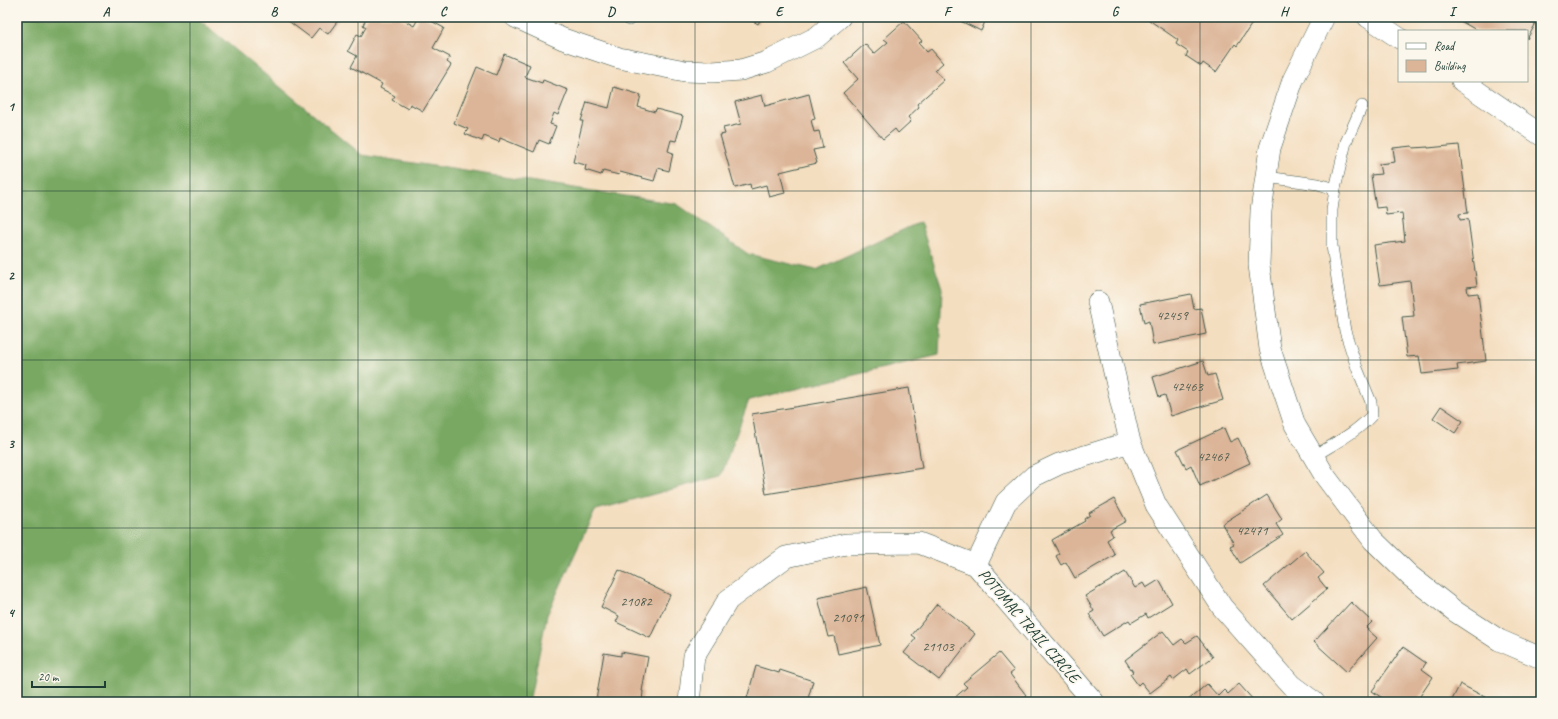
<svg xmlns="http://www.w3.org/2000/svg" width="1558" height="719" font-family="Caveat,sans-serif">
<style>
.forest{fill:#78a862;stroke:#4c724b}
.building{fill:#dcb598}
.lines{fill:none;stroke-linecap:round;stroke-linejoin:round}
.lane-casing{stroke:#3f5549;stroke-width:12}
.street-casing{stroke:#3f5549;stroke-width:22}
.lane{stroke:#fff;stroke-width:11}
.street{stroke:#fff;stroke-width:21}
.grid{fill:none;stroke:#1f3d34;stroke-width:1;stroke-opacity:0.55}
.labels{text-anchor:middle;dominant-baseline:central;stroke-width:3.5;stroke-linejoin:round;paint-order:stroke}
.number-label{font-size:14px;fill:#4e5b4d}
.street-label{font-size:16px;fill:#1f3d34;stroke:#fbf7ec}
.neatline{fill:none;stroke:#1f3d34;stroke-width:1.5}
.grid-label{font-size:13px;text-anchor:middle;font-weight:bold;fill:#1f3d34}
</style>
<rect width="100%" height="100%" fill="#fbf7ec"/>
<filter id="ink" filterUnits="userSpaceOnUse"><feTurbulence type="fractalNoise" baseFrequency=".025" numOctaves="2"/><feDisplacementMap in="SourceGraphic" scale="8" xChannelSelector="R" yChannelSelector="G"/><feConvolveMatrix kernelMatrix="1 2 1 2 8 2 1 2 1" color-interpolation-filters="sRGB"/></filter>
<filter id="wash" filterUnits="userSpaceOnUse"><feTurbulence type="fractalNoise" baseFrequency=".012" numOctaves="4" result="noise"/><feDisplacementMap in="SourceGraphic" scale="16" xChannelSelector="R" yChannelSelector="G"/><feGaussianBlur stdDeviation="0.9" result="paint"/><feColorMatrix in="noise" values="0 0 0 0 0 0 0 0 0 0 0 0 0 0 0 0 0 1.4 0 .05"/><feComposite in="paint" operator="in"/></filter>
<g filter="url(#wash)">
<rect width="100%" height="100%" fill="#f4dec0"/>
<path class="forest" d="M17,17H196L362,155L677,204L748,254L816,270L920,222L942,289L939,355L749,400L721,476L595,510L547,615L529,702H17Z"/>
<g id="blocks">
<path class="building" d="M283,17H336L339,19L328,34L319,28L311,38Z
M367,17H398L414,26L419,17H424L444,28L433,48L450,57L447,62L451,65L423,111L410,104L408,109L392,100L395,96L380,88L382,84L351,67L357,56L348,51L357,34L361,36L366,27L363,25Z
M746,17H762L758,24Z
M952,17H987L981,31Z
M1151,17H1245L1253,22L1237,46L1235,44L1216,72L1203,63L1201,66L1186,56L1188,52L1176,44L1178,40L1149,20Z
M1458,17H1537L1539,18L1527,39V31H1478L1457,19Z
M904,21L922,41L919,43L927,52L931,49L943,63L935,70L944,80L917,104L919,107L908,117L911,121L898,133L895,129L883,139L843,93L858,79L844,63L865,44L874,54L888,42L884,39Z
M504,54L530,65L525,77L542,83L543,80L568,90L558,115L554,113L550,124L556,126L549,144L539,140L534,152L500,138L499,142L484,136L482,141L465,134L468,129L454,123L477,67L496,75Z
M614,87L641,95L638,107L655,112L656,109L683,116L676,141L671,140L668,151L673,153L669,171L658,168L654,181L620,172L619,175L603,171L601,175L585,170L586,165L573,162L583,121H581L587,102L609,108Z
M809,94L815,119L811,120L814,132L819,131L823,148L813,150L817,163L780,172L785,193L769,197L766,185L751,189L750,184L735,188L720,135L725,134L723,128L741,124L735,102L762,95L765,106Z
M1459,145L1468,213L1459,214L1460,220L1468,219L1477,286L1467,287L1468,294L1478,293L1486,361L1457,365L1458,370L1422,374L1419,356L1407,357L1402,317L1414,316L1410,281L1380,285L1374,245L1405,241L1402,213L1386,215L1385,207L1376,208L1371,175L1381,174L1379,164L1395,162L1393,148L1412,146L1413,148L1428,147V148Z
M1191,294L1194,309L1201,308L1206,334L1153,345L1149,321L1144,323L1140,304Z
M1203,361L1208,376L1215,374L1223,400L1171,416L1165,395L1159,397L1153,377Z
M909,388L922,468L766,494L752,414Z
M1441,406L1463,421L1455,433L1433,418Z
M1224,428L1230,442L1238,438L1250,463L1200,486L1191,465L1186,468L1177,450Z
M1267,495L1282,519L1276,524L1283,535L1240,563L1230,546L1234,544L1222,524Z
M1114,499L1126,521L1110,530L1113,536L1107,540L1115,555L1075,578L1066,562L1061,565L1056,556L1059,554L1052,540L1085,521L1084,519L1090,515L1089,513Z
M1305,551L1324,573L1318,578L1327,589L1292,619L1264,586Z
M619,570L670,595L650,638L616,622L619,616L601,607Z
M1125,572L1135,588L1143,583L1146,588L1159,580L1172,603L1148,618L1146,614L1131,623L1129,620L1103,636L1089,614L1094,611L1085,596Z
M867,587L880,645L838,654L834,636L828,637L818,598Z
M1351,602L1372,622L1366,628L1377,638L1347,672L1314,642Z
M937,604L975,634L939,680L904,653L916,638L912,635Z
M1163,631L1174,645L1182,639L1186,643L1197,636L1213,657L1190,674L1187,669L1173,680L1171,677L1150,693L1141,682L1138,685L1130,674L1133,672L1125,660Z
M1403,647L1426,663L1422,669L1433,677L1416,702H1388L1372,691Z
M621,652L648,657L642,691H643L642,702H606L596,700L604,653L621,656Z
M999,653L1014,671L1010,674L1026,695L1017,702H955L953,699L967,687L963,683Z
M756,666L779,673L780,670L813,681L807,702H746Z
M1207,684L1218,696L1224,690L1228,694L1239,684L1255,702H1186Z
M1460,684L1485,697L1482,702H1451Z"/>
</g>
</g>
<g filter="url(#ink)">
<use href="#blocks" fill-opacity="0" stroke="#3f5549" stroke-width="1"/>
<g class="lines">
<defs>
<path id="lane" d="M629,20L631,17
M1266,177L1318,184L1335,189L1332,210V246L1345,331L1357,368L1371,402L1372,415C1356,433 1333,444 1313,457
M1335,189L1346,142L1362,106"/>
<path id="street" d="M515,17L563,39L619,58L685,71L712,72L741,70L767,62L817,37L840,17
M1324,17L1293,80L1270,148L1261,211L1259,265L1270,349L1295,425L1325,476L1373,540L1410,576L1456,612L1499,640L1541,658
M1368,17L1399,38
M1462,81L1541,135
M1098,302L1130,442L1156,505L1222,607L1291,685L1314,702
M976,565L1006,502L1034,476L1059,464L1130,442
M689,702L694,656L728,600L786,557L846,544L919,543L976,565L1094,702"/>
</defs>
<use href="#lane" class="lane-casing"/>
<use href="#street" class="street-casing"/>
<use href="#lane" class="lane"/>
<use href="#street" class="street"/>
</g>
</g>
<path class="grid" d="M190,17V702M358,17V702M527,17V702M695,17V702M863,17V702M1031,17V702M1200,17V702M1368,17V702M17,191H1541M17,360H1541M17,528H1541"/>
<g class="labels">
<g class="number-label">
<text x="1172" y="315">42459</text>
<text x="1187" y="386">42463</text>
<text x="1213" y="456">42467</text>
<text x="1252" y="530">42471</text>
<text x="636" y="601">21082</text>
<text x="848" y="617">21091</text>
<text x="938" y="646">21103</text>
</g>
<g class="street-label">
<text transform="translate(1029 626) rotate(49)">POTOMAC TRAIL CIRCLE</text>
</g>
</g>
<rect width="1558" height="719" fill="none" stroke="#fbf7ec" stroke-width="44"/>
<rect x="1398" y="30" width="130" height="52" fill="#fbf7ec" stroke="#a3ada2"/>
<rect x="1406" y="43" width="20" height="6" fill="#ffffff" stroke="#a3ada2"/>
<text x="1434" y="50" font-size="12" fill="#1f3d34">Road</text>
<rect x="1406" y="60" width="20" height="12" fill="#dcb598" stroke="#a3ada2"/>
<text x="1434" y="70" font-size="12" fill="#1f3d34">Building</text>
<path d="M32 681v6h73v-6" fill="none" stroke="#1f3d34" stroke-width="2"/>
<text x="38" y="681" font-size="12" fill="#1f3d34" stroke="#fbf7ec" stroke-width="3" paint-order="stroke">20 m</text>
<rect x="22" y="22" width="1514" height="675" class="neatline"/>
<g class="grid-label">
<text x="106" y="16">A</text>
<text x="274" y="16">B</text>
<text x="443" y="16">C</text>
<text x="611" y="16">D</text>
<text x="779" y="16">E</text>
<text x="947" y="16">F</text>
<text x="1115" y="16">G</text>
<text x="1284" y="16">H</text>
<text x="1452" y="16">I</text>
<text x="11" y="111">1</text>
<text x="11" y="280">2</text>
<text x="11" y="448">3</text>
<text x="11" y="617">4</text>
</g>
</svg>
